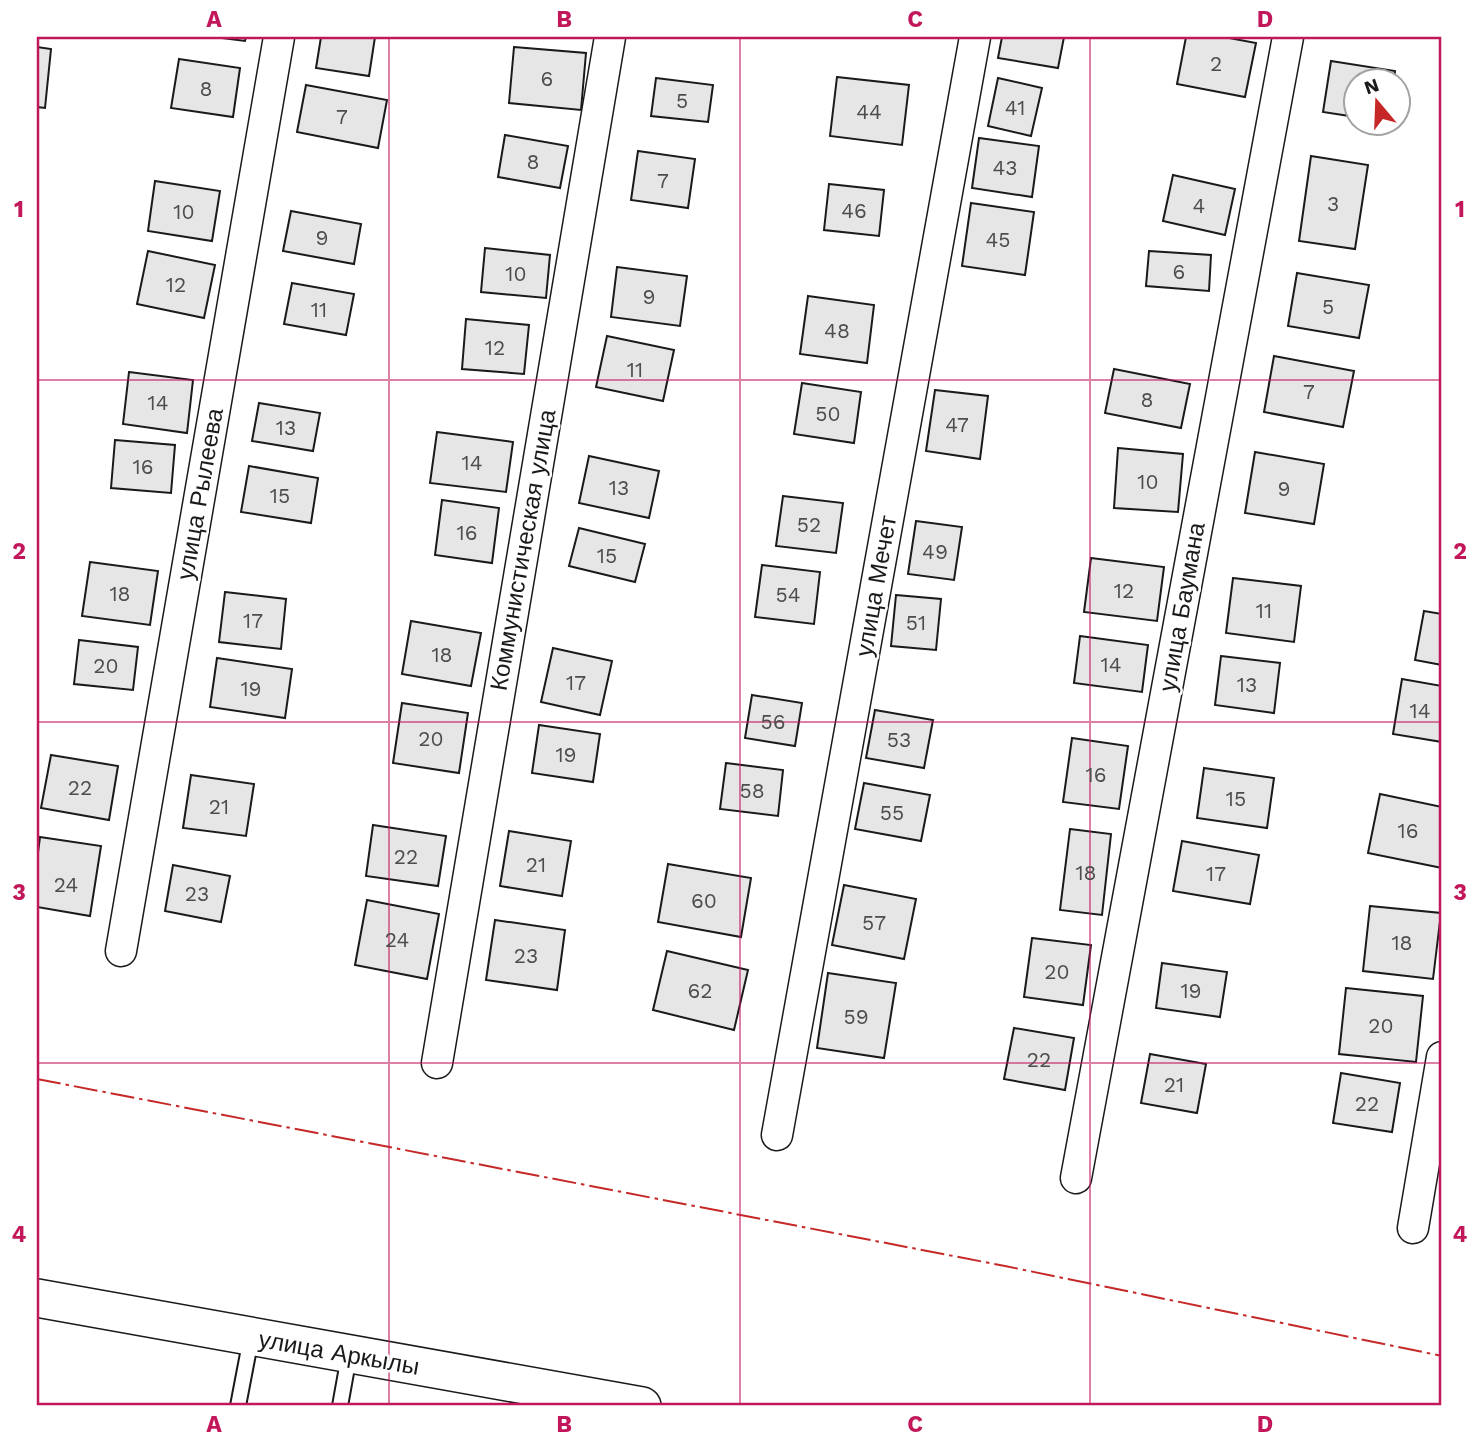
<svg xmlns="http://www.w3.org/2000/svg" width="1479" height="1443" font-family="'Work Sans',sans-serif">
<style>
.building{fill:#e6e6e6;stroke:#1a1a1a;stroke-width:2}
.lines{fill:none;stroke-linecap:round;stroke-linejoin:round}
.service-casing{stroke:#1a1a1a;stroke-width:18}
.minor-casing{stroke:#1a1a1a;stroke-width:33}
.tertiary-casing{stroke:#1a1a1a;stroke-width:40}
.service{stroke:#fff;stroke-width:14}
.minor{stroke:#fff;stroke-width:30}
.tertiary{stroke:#fff;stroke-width:37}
.power{stroke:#c62828;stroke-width:2;stroke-dasharray:24 5 3.5 5;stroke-linecap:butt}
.grid{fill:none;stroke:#c2185b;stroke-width:2;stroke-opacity:0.55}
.labels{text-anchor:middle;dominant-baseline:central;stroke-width:5;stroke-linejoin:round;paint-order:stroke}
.number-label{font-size:21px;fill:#4d4d4d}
.street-label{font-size:24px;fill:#1a1a1a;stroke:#fff}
.neatline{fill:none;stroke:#c2185b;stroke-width:2.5}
.grid-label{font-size:23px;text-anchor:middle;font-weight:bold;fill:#c2185b}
</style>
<rect width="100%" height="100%" fill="#fff"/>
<path class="building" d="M214,37H246L245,41Z
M321,37H375L369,76L316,68Z
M1002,37H1064L1058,68L998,58Z
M1186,37H1224L1256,43L1245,97L1177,84Z
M37,47L51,49L45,108L37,107Z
M514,47L586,53L581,110L509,103Z
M179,59L240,68L233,117L171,108Z
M1331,61L1395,71L1394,80H1356V117L1323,112Z
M837,77L909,85L902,145L830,136Z
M656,78L713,85L708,122L651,116Z
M998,78L1042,88L1031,136L988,126Z
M306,85L387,100L378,148L297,132Z
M505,135L568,146L560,188L498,177Z
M979,138L1039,146L1032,197L972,188Z
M638,151L695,159L688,208L631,200Z
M1311,156L1368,165L1355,249L1299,241Z
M1173,175L1235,189L1225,235L1163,221Z
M155,181L220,191L212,241L148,231Z
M829,184L884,190L879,236L824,230Z
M971,203L1034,212L1025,275L962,266Z
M291,211L361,224L354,264L283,251Z
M485,248L550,255L546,298L481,292Z
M148,251L215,265L204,318L137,304Z
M1149,251L1211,255L1209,291L1146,286Z
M617,267L687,276L680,326L611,317Z
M1297,273L1369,285L1359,338L1288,326Z
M292,283L354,294L346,335L284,324Z
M808,296L874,305L867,363L800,354Z
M466,319L529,325L524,374L462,369Z
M607,336L674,350L663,401L596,387Z
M1274,356L1354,371L1343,427L1264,412Z
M1114,369L1190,384L1181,428L1105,413Z
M129,372L193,380L187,433L123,424Z
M802,383L861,392L854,443L794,434Z
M935,390L988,396L980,459L926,451Z
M259,403L320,413L313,451L252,441Z
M437,432L513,442L506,492L430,483Z
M115,440L175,445L171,493L111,488Z
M1118,448L1183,454L1178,512L1114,508Z
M1255,452L1324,464L1314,524L1245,513Z
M589,456L659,471L649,518L579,503Z
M249,466L318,478L311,523L241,512Z
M783,496L843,503L836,553L776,546Z
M442,500L499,508L492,563L435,555Z
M916,521L962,527L954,580L908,574Z
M579,528L645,544L635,582L569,566Z
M1091,558L1164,567L1157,621L1084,612Z
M90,562L158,571L150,625L82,616Z
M762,565L820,572L814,624L755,617Z
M1233,578L1301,586L1294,642L1226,633Z
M225,592L286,599L281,649L219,642Z
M896,595L941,599L936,650L891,646Z
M1424,611L1442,614V665L1415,660Z
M411,621L481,633L471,686L402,674Z
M1080,636L1148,645L1142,692L1074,683Z
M79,640L138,647L133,690L74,684Z
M553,648L612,661L600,715L541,702Z
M1221,656L1280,663L1274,713L1215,705Z
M217,658L292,669L285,718L210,707Z
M1402,679L1442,686V742L1393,734Z
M752,695L802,703L795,746L745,738Z
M402,703L468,713L459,773L393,763Z
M875,710L933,720L924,768L866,758Z
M539,725L600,734L593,782L532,773Z
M1072,738L1128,746L1119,809L1063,802Z
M51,755L118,766L109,820L41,808Z
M726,763L783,770L778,816L720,809Z
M1204,768L1274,778L1267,828L1197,818Z
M191,775L254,784L246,836L183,828Z
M864,783L930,795L921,841L855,829Z
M1380,794L1442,807V868L1368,853Z
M373,825L446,836L438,886L366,876Z
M1070,829L1111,834L1102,915L1060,910Z
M509,831L571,841L562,896L500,886Z
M40,837L101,846L90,916L37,907V860Z
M1182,841L1259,855L1250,904L1173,891Z
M668,864L751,878L741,937L658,922Z
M173,865L230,876L221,922L165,911Z
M844,885L916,899L904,959L832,945Z
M367,900L439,914L427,979L355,965Z
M1370,906L1441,913L1433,979L1363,971Z
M495,920L565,930L557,990L486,980Z
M1032,938L1091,945L1083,1005L1024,997Z
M667,951L748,970L734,1030L653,1010Z
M1162,963L1227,972L1220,1017L1156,1008Z
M828,973L896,983L884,1058L817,1048Z
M1346,988L1423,996L1416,1062L1339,1054Z
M1014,1028L1074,1038L1065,1090L1004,1079Z
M1150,1054L1206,1064L1197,1113L1141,1103Z
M1341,1073L1400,1083L1392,1132L1333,1123Z"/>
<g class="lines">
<defs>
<path id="service" d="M238,1406L251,1338
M340,1406L349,1356"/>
<path id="minor" d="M121,951L279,37
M437,1063L610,37
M777,1135L975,37
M1076,1178L1288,37
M1413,1228L1442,1057"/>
<path id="tertiary" d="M37,1298L642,1406"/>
</defs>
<use href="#service" class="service-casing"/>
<use href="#minor" class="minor-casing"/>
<use href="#tertiary" class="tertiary-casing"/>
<use href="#service" class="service"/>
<use href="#minor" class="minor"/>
<use href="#tertiary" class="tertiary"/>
<path class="power" d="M37,1079L1005,1266L1442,1356"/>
</g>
<path class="grid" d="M389,37V1406M740,37V1406M1090,37V1406M37,380H1442M37,722H1442M37,1063H1442"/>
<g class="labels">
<g class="number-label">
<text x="1216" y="63">2</text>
<text x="547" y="78">6</text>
<text x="206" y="88">8</text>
<text x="682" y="100">5</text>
<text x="1015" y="107">41</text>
<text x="869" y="111">44</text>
<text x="342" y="116">7</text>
<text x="533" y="161">8</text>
<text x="1005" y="167">43</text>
<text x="663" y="180">7</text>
<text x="1333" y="203">3</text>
<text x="1199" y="205">4</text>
<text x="854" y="210">46</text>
<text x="184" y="211">10</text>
<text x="322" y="237">9</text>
<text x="998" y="239">45</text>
<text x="1179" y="271">6</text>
<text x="516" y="273">10</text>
<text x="176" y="284">12</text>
<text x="649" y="296">9</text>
<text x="1328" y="306">5</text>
<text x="319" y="309">11</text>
<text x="837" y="330">48</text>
<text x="495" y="347">12</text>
<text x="635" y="369">11</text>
<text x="1309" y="391">7</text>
<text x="1147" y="399">8</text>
<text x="158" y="402">14</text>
<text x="828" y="413">50</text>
<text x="957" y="424">47</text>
<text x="286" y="427">13</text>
<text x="472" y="462">14</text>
<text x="143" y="466">16</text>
<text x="1148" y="481">10</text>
<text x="619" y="487">13</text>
<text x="1284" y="488">9</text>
<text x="280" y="495">15</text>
<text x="809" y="524">52</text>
<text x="467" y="532">16</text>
<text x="935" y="551">49</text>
<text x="607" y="555">15</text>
<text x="1124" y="590">12</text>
<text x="120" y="593">18</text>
<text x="788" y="594">54</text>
<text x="1264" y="610">11</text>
<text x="253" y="620">17</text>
<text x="916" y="622">51</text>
<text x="442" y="654">18</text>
<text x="1111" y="664">14</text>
<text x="106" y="665">20</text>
<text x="576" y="682">17</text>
<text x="1247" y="684">13</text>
<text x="251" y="688">19</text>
<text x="1420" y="710">14</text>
<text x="773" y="721">56</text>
<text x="431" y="738">20</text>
<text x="899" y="739">53</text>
<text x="566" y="754">19</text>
<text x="1096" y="774">16</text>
<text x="80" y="787">22</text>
<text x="752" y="790">58</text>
<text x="1236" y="798">15</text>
<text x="219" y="806">21</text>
<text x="892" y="812">55</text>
<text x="1408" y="830">16</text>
<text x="406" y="856">22</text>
<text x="536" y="864">21</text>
<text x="1086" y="872">18</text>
<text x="1216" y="873">17</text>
<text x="66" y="884">24</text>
<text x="197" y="893">23</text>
<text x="704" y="900">60</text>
<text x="874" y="922">57</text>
<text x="397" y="939">24</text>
<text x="1402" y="942">18</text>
<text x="526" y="955">23</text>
<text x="1057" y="971">20</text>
<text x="700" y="990">62</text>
<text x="1191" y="990">19</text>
<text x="856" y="1016">59</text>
<text x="1381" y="1025">20</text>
<text x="1039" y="1059">22</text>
<text x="1174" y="1084">21</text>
<text x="1367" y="1103">22</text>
</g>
<g class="street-label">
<text transform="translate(200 494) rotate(-80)">улица Рылеева</text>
<text transform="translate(523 550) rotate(-80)">Коммунистическая улица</text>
<text transform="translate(876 586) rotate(-80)">улица Мечет</text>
<text transform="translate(1182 607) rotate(-80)">улица Баумана</text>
<text transform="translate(339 1353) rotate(10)">улица Аркылы</text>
</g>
</g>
<rect width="1479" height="1443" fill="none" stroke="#ffffff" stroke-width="77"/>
<g transform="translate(1377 102) rotate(341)"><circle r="33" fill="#ffffff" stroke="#a3a3a3" stroke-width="2"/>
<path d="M0-5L12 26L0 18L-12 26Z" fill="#c62828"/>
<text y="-10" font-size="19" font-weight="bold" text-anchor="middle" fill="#1a1a1a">N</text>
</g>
<rect x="38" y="38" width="1402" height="1366" class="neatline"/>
<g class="grid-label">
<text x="214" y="27">A</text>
<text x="564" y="27">B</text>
<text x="915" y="27">C</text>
<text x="1265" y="27">D</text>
<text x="19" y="217">1</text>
<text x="1460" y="217">1</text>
<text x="19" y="559">2</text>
<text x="1460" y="559">2</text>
<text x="19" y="900">3</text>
<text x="1460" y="900">3</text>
<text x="19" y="1242">4</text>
<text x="1460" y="1242">4</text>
<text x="214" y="1432">A</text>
<text x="564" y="1432">B</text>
<text x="915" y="1432">C</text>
<text x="1265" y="1432">D</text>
</g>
</svg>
